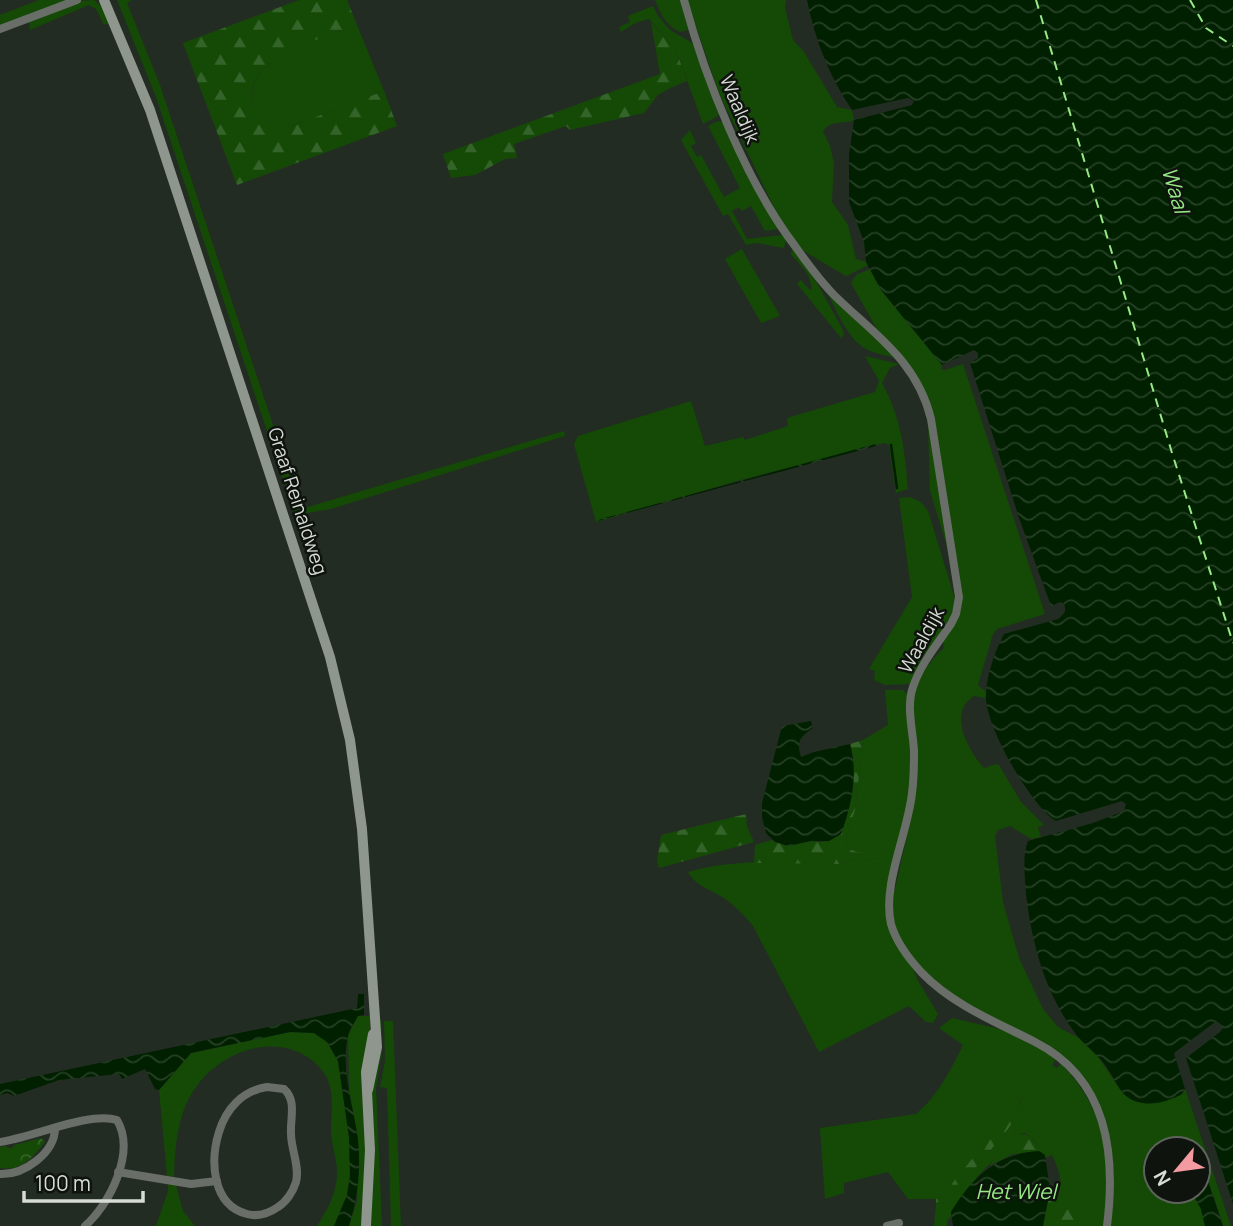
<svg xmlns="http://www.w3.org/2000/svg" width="1233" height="1226" font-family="Manrope,sans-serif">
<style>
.grass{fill:#144a06}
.forest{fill:url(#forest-firs)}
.park{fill:url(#park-crowns)}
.water{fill:url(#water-waves)}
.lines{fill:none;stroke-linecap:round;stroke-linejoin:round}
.stream{stroke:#012000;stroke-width:2.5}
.ferry{stroke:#97e986;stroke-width:2;stroke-dasharray:9 7;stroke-linecap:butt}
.minor{stroke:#6a6e69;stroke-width:8}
.secondary{stroke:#8f968d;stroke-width:10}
.labels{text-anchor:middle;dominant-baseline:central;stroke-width:5;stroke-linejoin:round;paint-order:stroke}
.street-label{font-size:19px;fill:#d7dcd6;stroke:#0f130e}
.water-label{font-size:21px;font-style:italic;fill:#97e986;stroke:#0f130e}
</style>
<defs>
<pattern id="forest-firs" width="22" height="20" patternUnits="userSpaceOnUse" patternTransform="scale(1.75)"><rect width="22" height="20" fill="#144a06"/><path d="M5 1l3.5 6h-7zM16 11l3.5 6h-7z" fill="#35642a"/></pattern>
<pattern id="park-crowns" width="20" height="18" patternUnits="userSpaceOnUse" patternTransform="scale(1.75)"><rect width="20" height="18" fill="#144a06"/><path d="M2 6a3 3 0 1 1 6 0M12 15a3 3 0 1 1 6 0" fill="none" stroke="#35642a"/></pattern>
<pattern id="water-waves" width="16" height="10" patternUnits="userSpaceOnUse" patternTransform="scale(1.75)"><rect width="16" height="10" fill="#012000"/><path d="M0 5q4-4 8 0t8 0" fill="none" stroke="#254024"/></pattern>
</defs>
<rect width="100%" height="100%" fill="#232c22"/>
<path class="grass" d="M39,0H70L0,26V15Z
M94,0L101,6L110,23L104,25L96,9L89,5L30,30L29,20L81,1Z
M117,0H132L127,3L160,85L301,509L564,431L565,436L331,509L295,515L156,97Z
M655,0H681L688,30L680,32C665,25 661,14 655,0Z
M687,0H786L785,8L793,40L804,52L837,107L852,110L854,120C843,125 831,119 823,131L830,146L834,163L832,202L848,225L856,259L866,262L868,265L847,276L844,275L802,250L778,216L719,93Z
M653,6L658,16L670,30L694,44L720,110L718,116L703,124L676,50L649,19L635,23L621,32L619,27L630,22L628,16Z
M357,25L384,91L292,126C279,127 268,123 259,112C225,63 327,37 357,25Z
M718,121L724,122L778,229L765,231L751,206L742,211L739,207L732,211L747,239L783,235L786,239L784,248L757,243L746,245L728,214L723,216L681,140L690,130L696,143L691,146L697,157L701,155L724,197L740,188L708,126Z
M792,248L812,274L844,332L842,339L797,284L801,280L810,290L812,289L808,274L791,254Z
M742,249L780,316L761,323L725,259Z
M870,269L881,290L942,365L941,369L945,370L963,364L1045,614L997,629L993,634L978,685L986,692L985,698L974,696C947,713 968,750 984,768L996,764L999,765L1021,802L1044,825L1038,827L1041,837L1031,839L1010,826L998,830L995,836L1003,902L1019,958L1043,1009L1058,1027L1079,1038L1096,1054L1124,1095L1182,1094L1185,1089L1231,1226H1223L1214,1197L1198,1167V1149H1156V1191H1191L1201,1209L1205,1226H1109L1114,1173L1111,1145L1080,1075L957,997L923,971L898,936L893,916L894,893L912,814L914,696C919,677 929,661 944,648L943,641L961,591L935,425L928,398L917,375L900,354L879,333L851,283L856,275Z
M826,291L895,355V358C886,355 876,354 868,350C848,341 836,309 826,291Z
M865,356L899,364L890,368L882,383C901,417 905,451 908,489L896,493L889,445L884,443L737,481L596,522L574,444L578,436L691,401L705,446L743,437L745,440L788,426L787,418L875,392L879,381Z
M928,423L949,553L930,491Z
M910,497L921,502L928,511L955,599L953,613L911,684L885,685L874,680L875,671L869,669L912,597L899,498Z
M885,690H903L907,694L911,758L909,797L886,906L918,981L938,1014L933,1023L926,1022L909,1006L819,1052L753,926C744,915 735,906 724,898C710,889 697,887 688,872C737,858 789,862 839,864L848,861L880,858L878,852H857L847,848L845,841L855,810L863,740L888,725Z
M358,1016H370V1030L364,1059L367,1158L362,1226H349L357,1201L358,1139L349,1090L348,1035Z
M952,1018L1008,1031L1056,1059L1052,1065L1057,1068L1061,1064C1089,1091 1107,1132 1109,1171C1109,1189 1106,1208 1104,1226H1078C1077,1208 1064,1203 1048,1201L1050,1190L1058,1193C1064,1180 1057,1166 1052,1155L1045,1158L1035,1141L1025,1133H1016L1007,1146L977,1177L947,1222V1226H934L936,1204L947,1203L1008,1129L1027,1102L1023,1097L1007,1121L944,1194L936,1199H908L888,1172L844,1183V1193L825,1199L820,1128L916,1114C938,1096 951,1069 963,1045L939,1028Z
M378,1021H381L382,1052L376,1088L382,1226H369L372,1093Z
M384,1021H393L401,1226H391L387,1088L380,1087L385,1061Z
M290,1032L314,1033L327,1042L338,1061L349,1137L350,1176L347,1195L334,1226H317C328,1209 337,1193 337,1172C337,1158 331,1144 331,1130C331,1114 334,1099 329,1083C326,1073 317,1064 309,1058C271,1032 218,1053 194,1090C177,1115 175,1148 174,1177L167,1176L159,1090L191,1053Z
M168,1184L176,1185L183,1211L195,1226H156L168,1191Z"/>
<path class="forest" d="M299,0H347L357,25C328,37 224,63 259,112C268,123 279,127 292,126L384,91L397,126L237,185L183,43Z
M651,22L676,50L687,81L668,89L658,95L644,113L570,130L566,126L514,144L517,158L505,159L475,175L451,178L443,154L660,74Z
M863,740L855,810L845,841L847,848L857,852H878L880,858L848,861L839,864L754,863L755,845L772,840L788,846L811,841L820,842L829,841L841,834C851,805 859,774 850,744Z
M746,814L747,827L754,842L659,868L657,861L661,835Z
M1024,1096L1027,1102L1008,1129L947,1203L936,1204V1199C948,1192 954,1180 963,1170C983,1145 1006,1124 1024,1096Z
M1016,1133C1030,1133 1035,1141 1043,1152L1013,1154L989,1166Z
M1048,1201C1066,1204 1077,1206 1078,1226H1043Z"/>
<path class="park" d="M41,1138L45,1142C32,1158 22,1171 0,1168V1147L6,1146L11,1149L15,1145Z"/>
<path class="water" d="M807,0H1233V1204L1186,1058L1220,1032L1223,1028L1217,1022H1215L1174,1053L1185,1089L1182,1094C1166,1103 1142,1109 1126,1096C1118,1089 1112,1074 1105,1065C1098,1055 1087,1047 1079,1038C1046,997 1032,945 1026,894C1025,878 1022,855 1028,841L1093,823L1124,811L1126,804L1122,801L1056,821C1031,806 985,726 986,696C986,676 995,651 1004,634L1058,619C1064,614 1067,612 1064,604L1060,602L1051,606L1019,518L970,363L978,358V353L974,350L942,365L881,290L866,262L864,242L849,202V155L854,120L912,105L914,101L908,98L852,110C829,76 815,40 807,0Z
M875,444L876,446L597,521L601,519Z
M811,721L813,728C800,737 796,741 801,757L814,752L850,744C858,775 852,804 841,834L829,841H811L788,846L775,842L766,833L762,817V803L782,726Z
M358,994H364V1015L358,1016C355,1022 349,1030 348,1036C340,1070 354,1107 358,1140C361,1170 358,1197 349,1226H334L347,1195L350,1176L349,1137L338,1061L327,1042L314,1033L290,1032L191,1053L159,1090L155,1089L145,1069L122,1079L119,1074L59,1080L14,1096L7,1093L0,1095V1084L357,1008Z
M1039,1151L1045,1155L1050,1190L1043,1226H953L951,1212C972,1177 998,1153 1039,1151Z
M1198,1167L1209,1184L1223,1226H1205L1201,1209L1191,1191H1198Z"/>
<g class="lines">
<path class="stream" d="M891,445L897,488"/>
<path class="ferry" d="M1036,0L1172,453L1233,643
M1190,0L1206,28L1233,46"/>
<path class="minor" d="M684,0C705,78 746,182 795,246C807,263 820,281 835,296C875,335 917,361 931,419L959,597L956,614L951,624C938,643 920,665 913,687C906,706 913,731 914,751C914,765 914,779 912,793C908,833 882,884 891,924C896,942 909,959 922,973C953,1005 996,1022 1035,1042C1108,1079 1116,1154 1107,1226
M0,29L77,0
M267,1087L284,1089C297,1101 290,1118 291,1134C291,1149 300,1167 296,1182C293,1192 286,1202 278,1207C268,1214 258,1217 247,1214C212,1205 210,1161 219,1132C226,1109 242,1091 267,1087Z
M0,1142C31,1138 90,1111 117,1120C136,1152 110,1204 85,1226
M118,1172L191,1184L217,1181
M0,1174C24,1175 55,1153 55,1128
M887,1226L899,1223"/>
<path class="secondary" d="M104,0L150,110L330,657L350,740L362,829L377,1047L368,1090
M366,1226L370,1150L366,1072L373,1034"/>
</g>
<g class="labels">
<g class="street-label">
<text transform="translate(740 109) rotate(67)">Waaldijk</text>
<text transform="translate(298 501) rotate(72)">Graaf Reinaldweg</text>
<text transform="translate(921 640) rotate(-61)">Waaldijk</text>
</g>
<g class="water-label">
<text transform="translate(1176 190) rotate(73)">Waal</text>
<text x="1016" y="1191">Het Wiel</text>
</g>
</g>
<g transform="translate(1177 1170) rotate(241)"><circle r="33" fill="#0f130e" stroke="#5f635e" stroke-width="2"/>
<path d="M0-5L12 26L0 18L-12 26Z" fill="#f49aa1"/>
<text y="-10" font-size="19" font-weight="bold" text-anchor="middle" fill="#d7dcd6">N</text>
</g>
<path d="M24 1191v10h119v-10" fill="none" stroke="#d7dcd6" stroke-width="3.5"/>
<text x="35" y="1191" font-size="21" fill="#d7dcd6" stroke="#0f130e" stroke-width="5" paint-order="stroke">100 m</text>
</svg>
